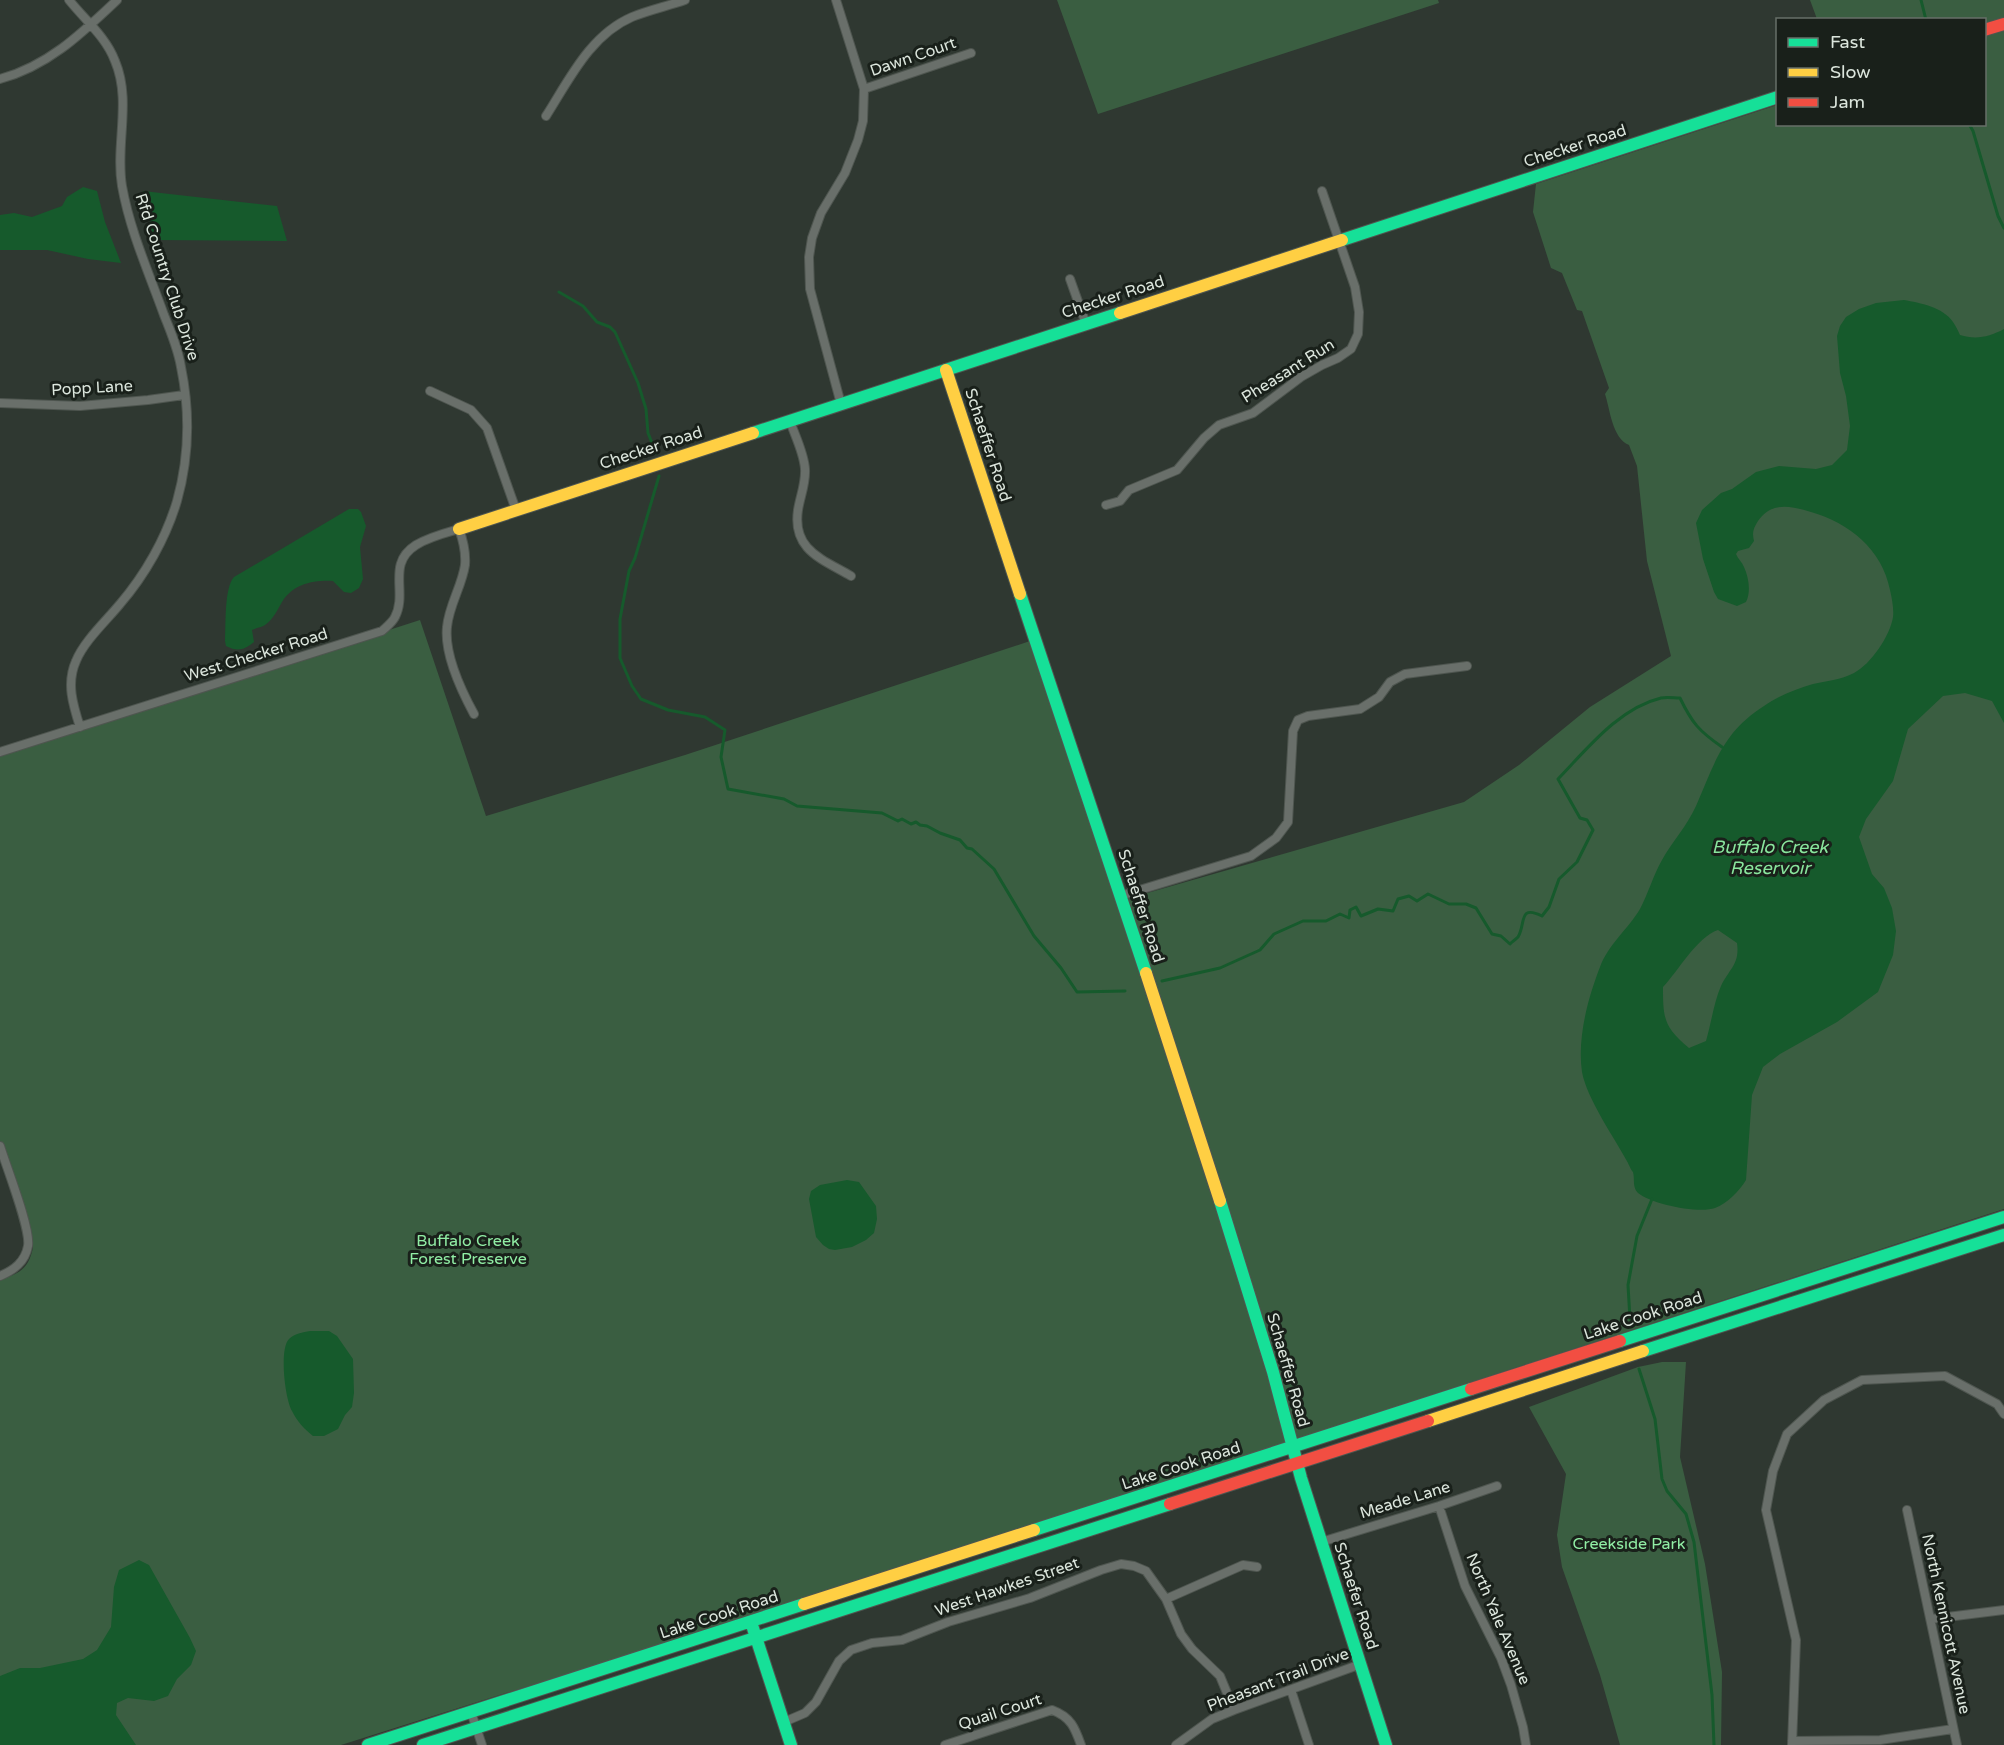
<svg xmlns="http://www.w3.org/2000/svg" width="2004" height="1745" font-family="'Varela Round',sans-serif">
<style>
.green{fill:#3a5e41}
.water{fill:#165a2c;fill-rule:evenodd}
.lines{fill:none;stroke-linecap:round;stroke-linejoin:round}
.stream{stroke:#165a2c;stroke-width:3}
.street-casing{stroke:#4f5650;stroke-width:10}
.fast-casing{stroke:#4f5650;stroke-width:14}
.slow-casing{stroke:#4f5650;stroke-width:14}
.jam-casing{stroke:#4f5650;stroke-width:14}
.street{stroke:#696f6a;stroke-width:8}
.fast{stroke:#16e098;stroke-width:12}
.slow{stroke:#ffcf43;stroke-width:12}
.jam{stroke:#f24e42;stroke-width:12}
.labels{text-anchor:middle;dominant-baseline:central;stroke-width:6;stroke-linejoin:round;paint-order:stroke}
.street-label{font-size:16px;fill:#dce6dd;stroke:#19201a}
.park-label{font-size:16px;fill:#91eea5;stroke:#19201a}
.water-label{font-size:18px;font-style:italic;fill:#89e69d;stroke:#19201a}
</style>
<rect width="100%" height="100%" fill="#2f3831"/>
<path class="green" d="M1057,0H1438L1439,3L1098,114Z
M1810,0H2004V1209L773,1609L341,1745H0V1280C21,1273 29,1268 33,1247L0,1147V752L162,703L420,620L486,816L685,755L1030,641L1116,902L1464,802L1519,765L1590,707L1671,656L1647,561L1637,466L1629,445C1612,438 1610,409 1605,394L1609,388L1582,311L1577,310L1562,273L1551,268L1533,212L1536,184L1777,105L1778,124H1984V20L1817,19Z
M1662,1362H1686L1680,1457L1705,1564L1722,1672L1721,1745H1620L1600,1675L1562,1567L1557,1535L1566,1474L1529,1407L1638,1367Z"/>
<path class="water" d="M83,187L97,191L105,222L121,263L88,259L47,250H0V215L14,213L32,217L62,206L67,197Z
M143,191L277,206L287,241L154,240Z
M1904,300C1920,303 1943,307 1953,322C1956,326 1958,331 1960,335C1976,340 1989,337 2004,329V723L1992,701L1965,693L1943,696L1908,729L1893,781L1866,819L1859,837L1872,874L1884,888L1892,908L1896,931L1893,955L1878,992L1837,1022L1780,1054L1763,1067L1752,1095L1746,1180C1740,1190 1727,1204 1715,1208C1699,1214 1651,1204 1638,1193C1632,1187 1635,1179 1633,1172C1632,1172 1628,1163 1628,1163C1614,1137 1587,1099 1582,1072C1577,1038 1588,998 1600,967C1608,945 1628,929 1640,909C1648,894 1653,876 1662,860C1672,842 1687,826 1696,806C1715,763 1722,733 1764,706C1778,696 1796,689 1813,684C1826,681 1841,680 1854,673C1871,664 1890,636 1893,617C1894,609 1892,599 1890,590C1882,549 1849,523 1811,512C1791,506 1772,501 1758,521C1753,529 1752,533 1754,541L1749,548L1738,551L1736,554C1738,559 1742,562 1744,567C1749,578 1751,592 1746,602L1737,606L1718,599L1714,592L1703,559L1696,523L1702,510L1721,493L1732,489L1756,472L1779,466L1816,469L1832,465L1847,450L1850,426L1846,396L1840,373L1837,336L1840,326L1846,317L1859,309L1876,303ZM1718,930L1737,943C1740,964 1729,969 1721,986C1714,1002 1711,1024 1706,1041L1689,1048C1664,1027 1663,1019 1663,987C1679,970 1697,937 1718,930Z
M349,509H358L361,512L366,526L360,547L363,579L359,588L351,593L344,592L333,581C313,580 293,584 282,602C278,609 273,620 265,625C262,627 256,628 252,630L254,642C244,650 238,652 226,646L225,641C226,625 224,588 234,577Z
M847,1180L859,1182L876,1206L877,1219L874,1233L866,1240L852,1247L835,1250L829,1249L823,1245L816,1237L809,1199L811,1191L820,1185Z
M310,1331H329L337,1336L353,1359L354,1393L352,1407L345,1415L338,1429L324,1436H313C304,1429 297,1421 292,1411C285,1399 279,1349 289,1339C294,1334 303,1332 310,1331Z
M139,1560L149,1565L190,1638L196,1651L191,1665L177,1679L168,1696L154,1701L128,1698L117,1703L116,1715L136,1745H0V1676L20,1668H40L83,1659L97,1650L111,1627L114,1587L119,1570Z"/>
<g class="lines">
<path class="stream" d="M1921,0L1926,20
M1969,124L1973,131L1998,216L2004,228
M559,292L583,306L597,322L610,327L615,332L638,383L646,409L648,433L656,453
M659,476L635,558L629,571L620,619V658L632,686L641,699L668,710L705,717L725,730L721,757L728,789L784,799L797,806L882,813L898,821L902,819L911,824L916,822L920,825L927,826L940,833L960,840L967,848L972,849L994,869L1034,936L1061,968L1077,992L1125,991
M1162,981L1220,968L1260,950L1274,934L1303,921H1326L1340,914L1349,918L1350,910L1356,907L1361,916L1378,909L1393,911L1398,899L1409,896L1417,901L1428,894L1449,904H1466L1476,908L1492,934L1501,936L1510,944C1512,942 1515,940 1518,937C1526,924 1518,904 1542,916L1549,907L1559,879L1577,862L1593,830L1587,820L1580,818L1558,779C1587,749 1619,708 1661,698C1667,697 1674,698 1680,698C1692,723 1699,731 1722,747
M1630,1319L1628,1285L1637,1236L1652,1199
M1639,1369L1655,1419L1662,1479L1667,1491L1686,1514L1694,1542L1712,1695L1714,1745"/>
<defs>
<path id="street" d="M69,0C85,20 106,37 115,61C132,101 115,145 122,186C130,231 149,273 164,315C171,332 178,349 181,367C190,411 189,458 177,501C166,538 145,575 120,604C107,620 84,641 76,661C66,683 73,705 80,727
M836,0L864,89L863,121L858,140L845,173L821,213L812,238L809,257L810,289L841,404
M0,79C48,66 81,34 117,0
M864,89L971,53
M546,116C569,80 590,35 632,17C649,10 668,6 685,0
M1070,279L1086,324
M430,391L471,410L487,428L516,510
M0,403L80,406L148,400L184,395
M790,421C795,436 804,453 805,469C806,483 800,497 798,510C792,550 822,559 851,576
M1106,505L1120,501L1129,490L1177,470L1204,438L1219,425L1253,413L1301,377L1322,365L1338,358L1351,349L1358,334L1359,312L1355,287L1322,191
M0,752L382,631C386,627 392,623 395,617C408,592 386,564 416,545C429,537 445,533 459,529C463,540 466,553 465,565C462,586 449,605 447,627C444,655 461,690 474,714
M1120,896L1251,856L1276,838L1288,822L1293,731L1298,720L1308,716L1360,709L1379,697L1390,682L1405,674L1467,666
M0,1146C6,1166 31,1229 28,1246C25,1262 14,1270 0,1276
M1439,1506L1465,1586L1501,1658L1511,1685L1523,1727L1526,1745
M1907,1510L1957,1745
M1321,1542L1439,1506L1497,1486
M1166,1599L1243,1565L1257,1567
M1931,1619L2004,1610
M1291,1690L1309,1745
M471,1712L482,1745
M784,1722L805,1713L816,1702L839,1661L851,1650L872,1643L902,1640L948,1622L1030,1598L1101,1570L1121,1564L1134,1566L1146,1571L1166,1599L1181,1634L1192,1649L1220,1676L1234,1710
M1792,1741L1880,1740L1953,1729
M945,1745L1052,1710C1071,1717 1075,1728 1081,1745
M1176,1745L1212,1719L1234,1710L1361,1664
M1792,1745L1796,1640L1766,1510L1773,1471L1787,1434L1824,1400L1862,1380L1945,1376L1997,1404L2004,1414"/>
<path id="fast" d="M1342,240L1778,97
M753,433L1120,313
M1020,594L1146,973
M1220,1201L1273,1372L1301,1478L1386,1745
M1620,1341L2004,1217
M1643,1351L2004,1235
M1034,1530L1471,1389
M751,1622L791,1745
M368,1745L804,1604
M423,1745L1170,1504"/>
<path id="slow" d="M1120,313L1342,240
M946,370L1020,594
M459,529L753,433
M1146,973L1220,1201
M1428,1421L1643,1351
M804,1604L1034,1530"/>
<path id="jam" d="M1984,30L2004,24
M1471,1389L1620,1341
M1170,1504L1428,1421"/>
</defs>
<use href="#street" class="street-casing"/>
<use href="#fast" class="fast-casing"/>
<use href="#slow" class="slow-casing"/>
<use href="#jam" class="jam-casing"/>
<use href="#street" class="street"/>
<use href="#fast" class="fast"/>
<use href="#slow" class="slow"/>
<use href="#jam" class="jam"/>
</g>
<g class="labels">
<g class="street-label">
<text transform="translate(913 57) rotate(-19)">Dawn Court</text>
<text transform="translate(1575 146) rotate(-18)">Checker Road</text>
<text transform="translate(167 277) rotate(72)">Rfd Country Club Drive</text>
<text transform="translate(1113 297) rotate(-18)">Checker Road</text>
<text transform="translate(1288 371) rotate(-32)">Pheasant Run</text>
<text transform="translate(92 388) rotate(-3)">Popp Lane</text>
<text transform="translate(988 445) rotate(72)">Schaeffer Road</text>
<text transform="translate(651 448) rotate(-18)">Checker Road</text>
<text transform="translate(256 655) rotate(-17)">West Checker Road</text>
<text transform="translate(1141 906) rotate(72)">Schaeffer Road</text>
<text transform="translate(1643 1316) rotate(-18)">Lake Cook Road</text>
<text transform="translate(1288 1370) rotate(74)">Schaeffer Road</text>
<text transform="translate(1181 1466) rotate(-18)">Lake Cook Road</text>
<text transform="translate(1405 1500) rotate(-17)">Meade Lane</text>
<text transform="translate(1007 1587) rotate(-19)">West Hawkes Street</text>
<text transform="translate(1356 1596) rotate(72)">Schaefer Road</text>
<text transform="translate(719 1615) rotate(-18)">Lake Cook Road</text>
<text transform="translate(1498 1619) rotate(67)">North Yale Avenue</text>
<text transform="translate(1946 1624) rotate(78)">North Kennicott Avenue</text>
<text transform="translate(1278 1680) rotate(-21)">Pheasant Trail Drive</text>
<text transform="translate(1000 1712) rotate(-18)">Quail Court</text>
</g>
<g class="park-label">
<text x="468" y="1241">Buffalo Creek<tspan x="468" dy="18">Forest Preserve</tspan></text>
<text x="1629" y="1544">Creekside Park</text>
</g>
<g class="water-label">
<text x="1770" y="847">Buffalo Creek<tspan x="1770" dy="21">Reservoir</tspan></text>
</g>
</g>
<rect x="1776" y="18" width="210" height="108" fill="#19201a" stroke="#676f68" stroke-width="1.5"/>
<rect x="1788" y="38" width="30" height="9" fill="#16e098" stroke="#676f68" stroke-width="1.5"/>
<text x="1830" y="48" font-size="18" fill="#dce6dd">Fast</text>
<rect x="1788" y="68" width="30" height="9" fill="#ffcf43" stroke="#676f68" stroke-width="1.5"/>
<text x="1830" y="78" font-size="18" fill="#dce6dd">Slow</text>
<rect x="1788" y="98" width="30" height="9" fill="#f24e42" stroke="#676f68" stroke-width="1.5"/>
<text x="1830" y="108" font-size="18" fill="#dce6dd">Jam</text>
</svg>
